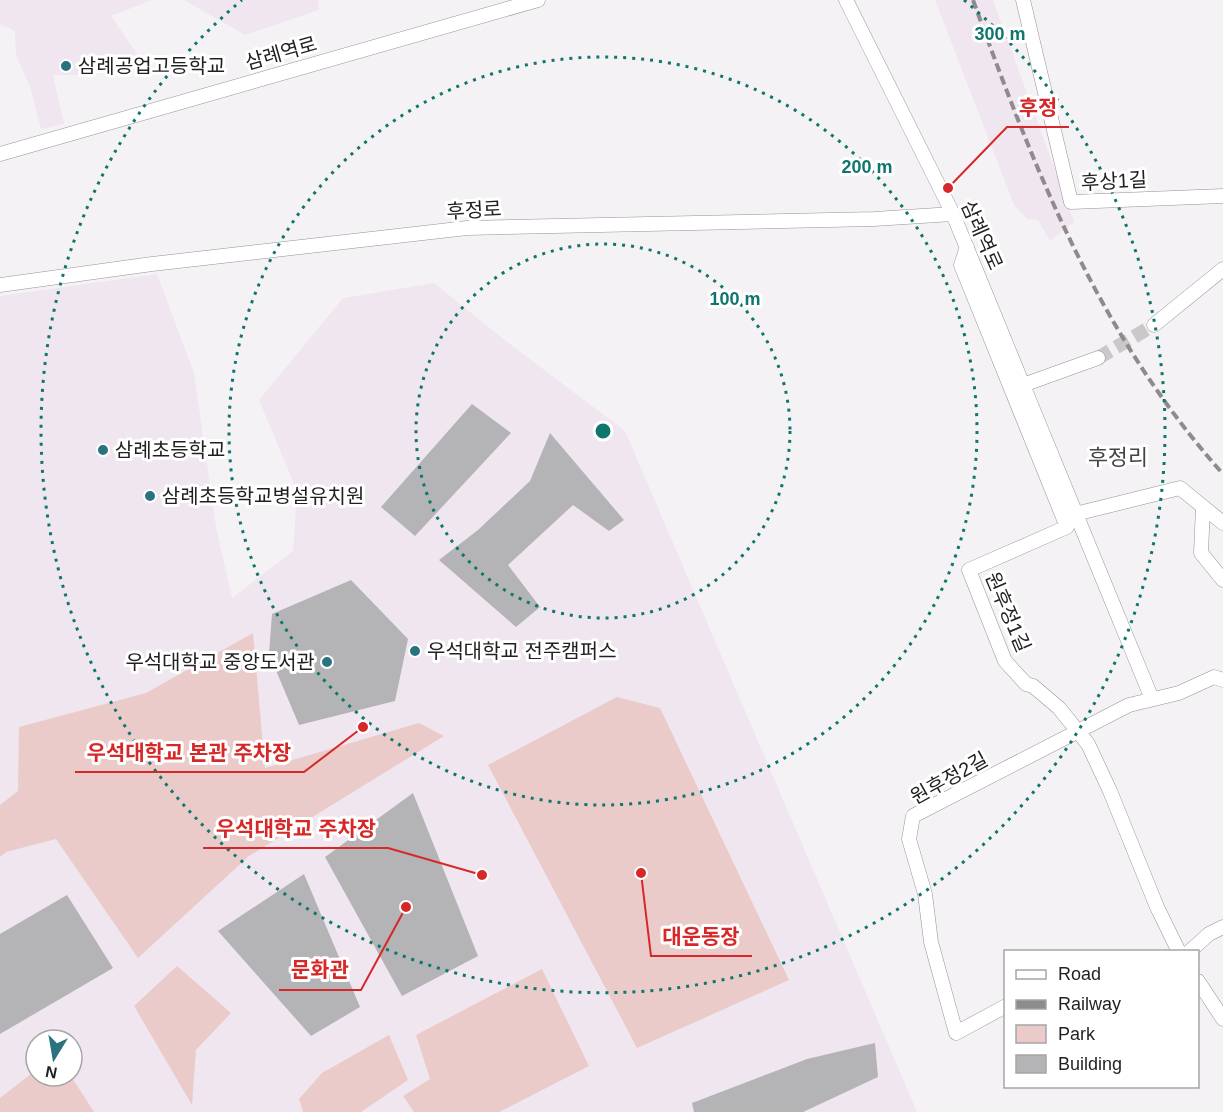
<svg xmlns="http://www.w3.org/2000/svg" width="1223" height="1112" font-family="Arial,'Noto Sans KR',sans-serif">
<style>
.built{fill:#f0e6ef;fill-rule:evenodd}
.green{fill:#eacbca}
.building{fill:#b4b3b6}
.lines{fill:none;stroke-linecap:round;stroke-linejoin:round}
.minor-tunnel{stroke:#cbc8ca;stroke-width:14;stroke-dasharray:14 7;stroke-linecap:butt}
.minor-casing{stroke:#969396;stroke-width:15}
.minor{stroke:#fff;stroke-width:14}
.rail{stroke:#8d8b8d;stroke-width:4;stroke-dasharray:9 4.5;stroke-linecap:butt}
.ring{fill:none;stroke:#0f766e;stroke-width:3;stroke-dasharray:3 6}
.poi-dot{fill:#2b727f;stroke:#fff;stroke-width:2}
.labels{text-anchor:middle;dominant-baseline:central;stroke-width:6;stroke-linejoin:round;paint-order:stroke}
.street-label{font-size:20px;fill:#211f20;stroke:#fff}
.poi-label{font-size:20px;fill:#211f20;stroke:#fff;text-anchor:start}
.quarter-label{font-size:22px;fill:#474447;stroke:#fff}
.centre{fill:#0f766e;stroke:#fff;stroke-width:3}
.ring-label{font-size:18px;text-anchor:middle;font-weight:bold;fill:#0f766e;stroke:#fff;stroke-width:6;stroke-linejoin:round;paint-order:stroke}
.leader{fill:none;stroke:#d62828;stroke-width:2}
.callout-dot{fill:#d62828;stroke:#fff;stroke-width:2}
.callout-label{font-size:21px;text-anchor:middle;font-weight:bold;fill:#d62828;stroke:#fff;stroke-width:6;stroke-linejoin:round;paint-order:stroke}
</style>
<rect width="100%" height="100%" fill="#f5f2f5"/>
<path class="built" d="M0,0H152L111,16L138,55L86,75H53L64,124L41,129L30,86L16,56L15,31L0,24Z
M184,0H318L319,10L245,35Z
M935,0H993L1074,222L1050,241L1038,220L1027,219L1014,205Z
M157,274L194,373L216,527L232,598L293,551L297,491L259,400L343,298L434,283L506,341L625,431L917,1112H0V296ZM36,1040H72V1076H36Z"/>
<path class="green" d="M253,633L265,768L419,723L444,736L249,856L138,958L56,839L6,852L0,857V805L18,791L19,727L146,693Z
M617,697L660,708L789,980L637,1048L488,765Z
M177,966L231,1013L196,1050L192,1105L134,1006Z
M542,969L589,1066L499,1112H414L403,1096L430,1079L416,1035Z
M389,1035L408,1080L361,1112H303L299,1099L322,1073Z
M36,1070V1076H71L94,1112H0V1098Z"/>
<path class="building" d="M472,404L511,433L415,536L381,507Z
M550,433L624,520L609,531L573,505L508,565L540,607L516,627L439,560L478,530L530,481Z
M351,580L408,639L395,701L299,725L269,654L272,614Z
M413,793L478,956L402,996L325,857Z
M304,874L360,1007L311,1036L218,931Z
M67,895L113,968L0,1034V934Z
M875,1043L878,1077L803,1112H694L692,1103L807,1059Z"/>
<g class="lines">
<path class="minor-tunnel" d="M1098,358L1154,325"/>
<defs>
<path id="minor" d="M846,0L953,214L1023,385L1098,358
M1023,0L1071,202L1223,196
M0,154L538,0
M967,247L961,265L1067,527L969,570L1005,661L1026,684L1033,686L1059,708L1088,744L1110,791L1157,907L1179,952
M0,285L152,264L467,228L874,219L953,214
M1154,325L1223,269
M1023,385L1152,699
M1203,507L1201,553L1223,580
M1071,521L1075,514L1180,488L1223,523
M1189,952L1209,934L1223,927
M1198,981L1223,1019
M1006,1006L956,1033L931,942L925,894L909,839L913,816L1129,705L1179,693L1214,677L1223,680"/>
</defs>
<use href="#minor" class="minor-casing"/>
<use href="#minor" class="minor"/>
<path class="rail" d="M973,0C1036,173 1098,334 1223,474"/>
</g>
<g class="ring">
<circle cx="603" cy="431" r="187"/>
<circle cx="603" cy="431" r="374"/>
<path d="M964 0A562 562 0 1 1 242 0"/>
</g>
<g class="poi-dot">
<circle cx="66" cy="66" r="6"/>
<circle cx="103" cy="450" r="6"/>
<circle cx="150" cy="496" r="6"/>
<circle cx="415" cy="651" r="6"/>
<circle cx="327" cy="662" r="6"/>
</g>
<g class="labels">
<g class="street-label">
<text transform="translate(281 53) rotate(-16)">삼례역로</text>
<text transform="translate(1114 181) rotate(-3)">후상1길</text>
<text transform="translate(474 210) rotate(-3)">후정로</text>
<text transform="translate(982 235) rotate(66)">삼례역로</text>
<text transform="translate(1008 612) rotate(67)">원후정1길</text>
<text transform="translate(949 778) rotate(-29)">원후정2길</text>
</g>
<g class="poi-label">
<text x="78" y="66">삼례공업고등학교</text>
<text x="115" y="450">삼례초등학교</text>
<text x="162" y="496">삼례초등학교병설유치원</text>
<text x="427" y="651">우석대학교 전주캠퍼스</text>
<text x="315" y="662" text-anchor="end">우석대학교 중앙도서관</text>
</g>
<g class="quarter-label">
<text x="1118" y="457">후정리</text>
</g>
</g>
<circle cx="603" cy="431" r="9" class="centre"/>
<g class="ring-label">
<text x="1000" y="40">300 m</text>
<text x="867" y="173">200 m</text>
<text x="735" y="305">100 m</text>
</g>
<path class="leader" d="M948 188L1007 127H1069M363 727L304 772H75M482 875L388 848H203M641 873L651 956H752M406 907L361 990H279"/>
<g class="callout-dot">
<circle cx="948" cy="188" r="6"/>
<circle cx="363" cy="727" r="6"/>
<circle cx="482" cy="875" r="6"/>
<circle cx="641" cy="873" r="6"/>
<circle cx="406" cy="907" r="6"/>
</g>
<g class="callout-label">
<text x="1038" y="115">후정</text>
<text x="189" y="760">우석대학교 본관 주차장</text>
<text x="296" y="836">우석대학교 주차장</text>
<text x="701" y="944">대운동장</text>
<text x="320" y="977">문화관</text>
</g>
<rect x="1004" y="950" width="195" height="138" fill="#ffffff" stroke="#a6a5a6" stroke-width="1.5"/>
<rect x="1016" y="970" width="30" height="9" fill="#ffffff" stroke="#a6a5a6" stroke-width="1.5"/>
<text x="1058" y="980" font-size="18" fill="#211f20">Road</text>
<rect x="1016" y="1000" width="30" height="9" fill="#8d8b8d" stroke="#a6a5a6" stroke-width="1.5"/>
<text x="1058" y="1010" font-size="18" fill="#211f20">Railway</text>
<rect x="1016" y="1025" width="30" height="18" fill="#eacbca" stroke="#a6a5a6" stroke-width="1.5"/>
<text x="1058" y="1040" font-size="18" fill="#211f20">Park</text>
<rect x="1016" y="1055" width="30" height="18" fill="#b4b3b6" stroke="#a6a5a6" stroke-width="1.5"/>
<text x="1058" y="1070" font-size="18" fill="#211f20">Building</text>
<g transform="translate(54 1058) rotate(191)"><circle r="28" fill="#ffffff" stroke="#a6a5a6" stroke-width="1.5"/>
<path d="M0-4.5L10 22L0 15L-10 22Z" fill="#2b727f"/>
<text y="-9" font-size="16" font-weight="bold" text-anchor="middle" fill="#211f20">N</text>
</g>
</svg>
